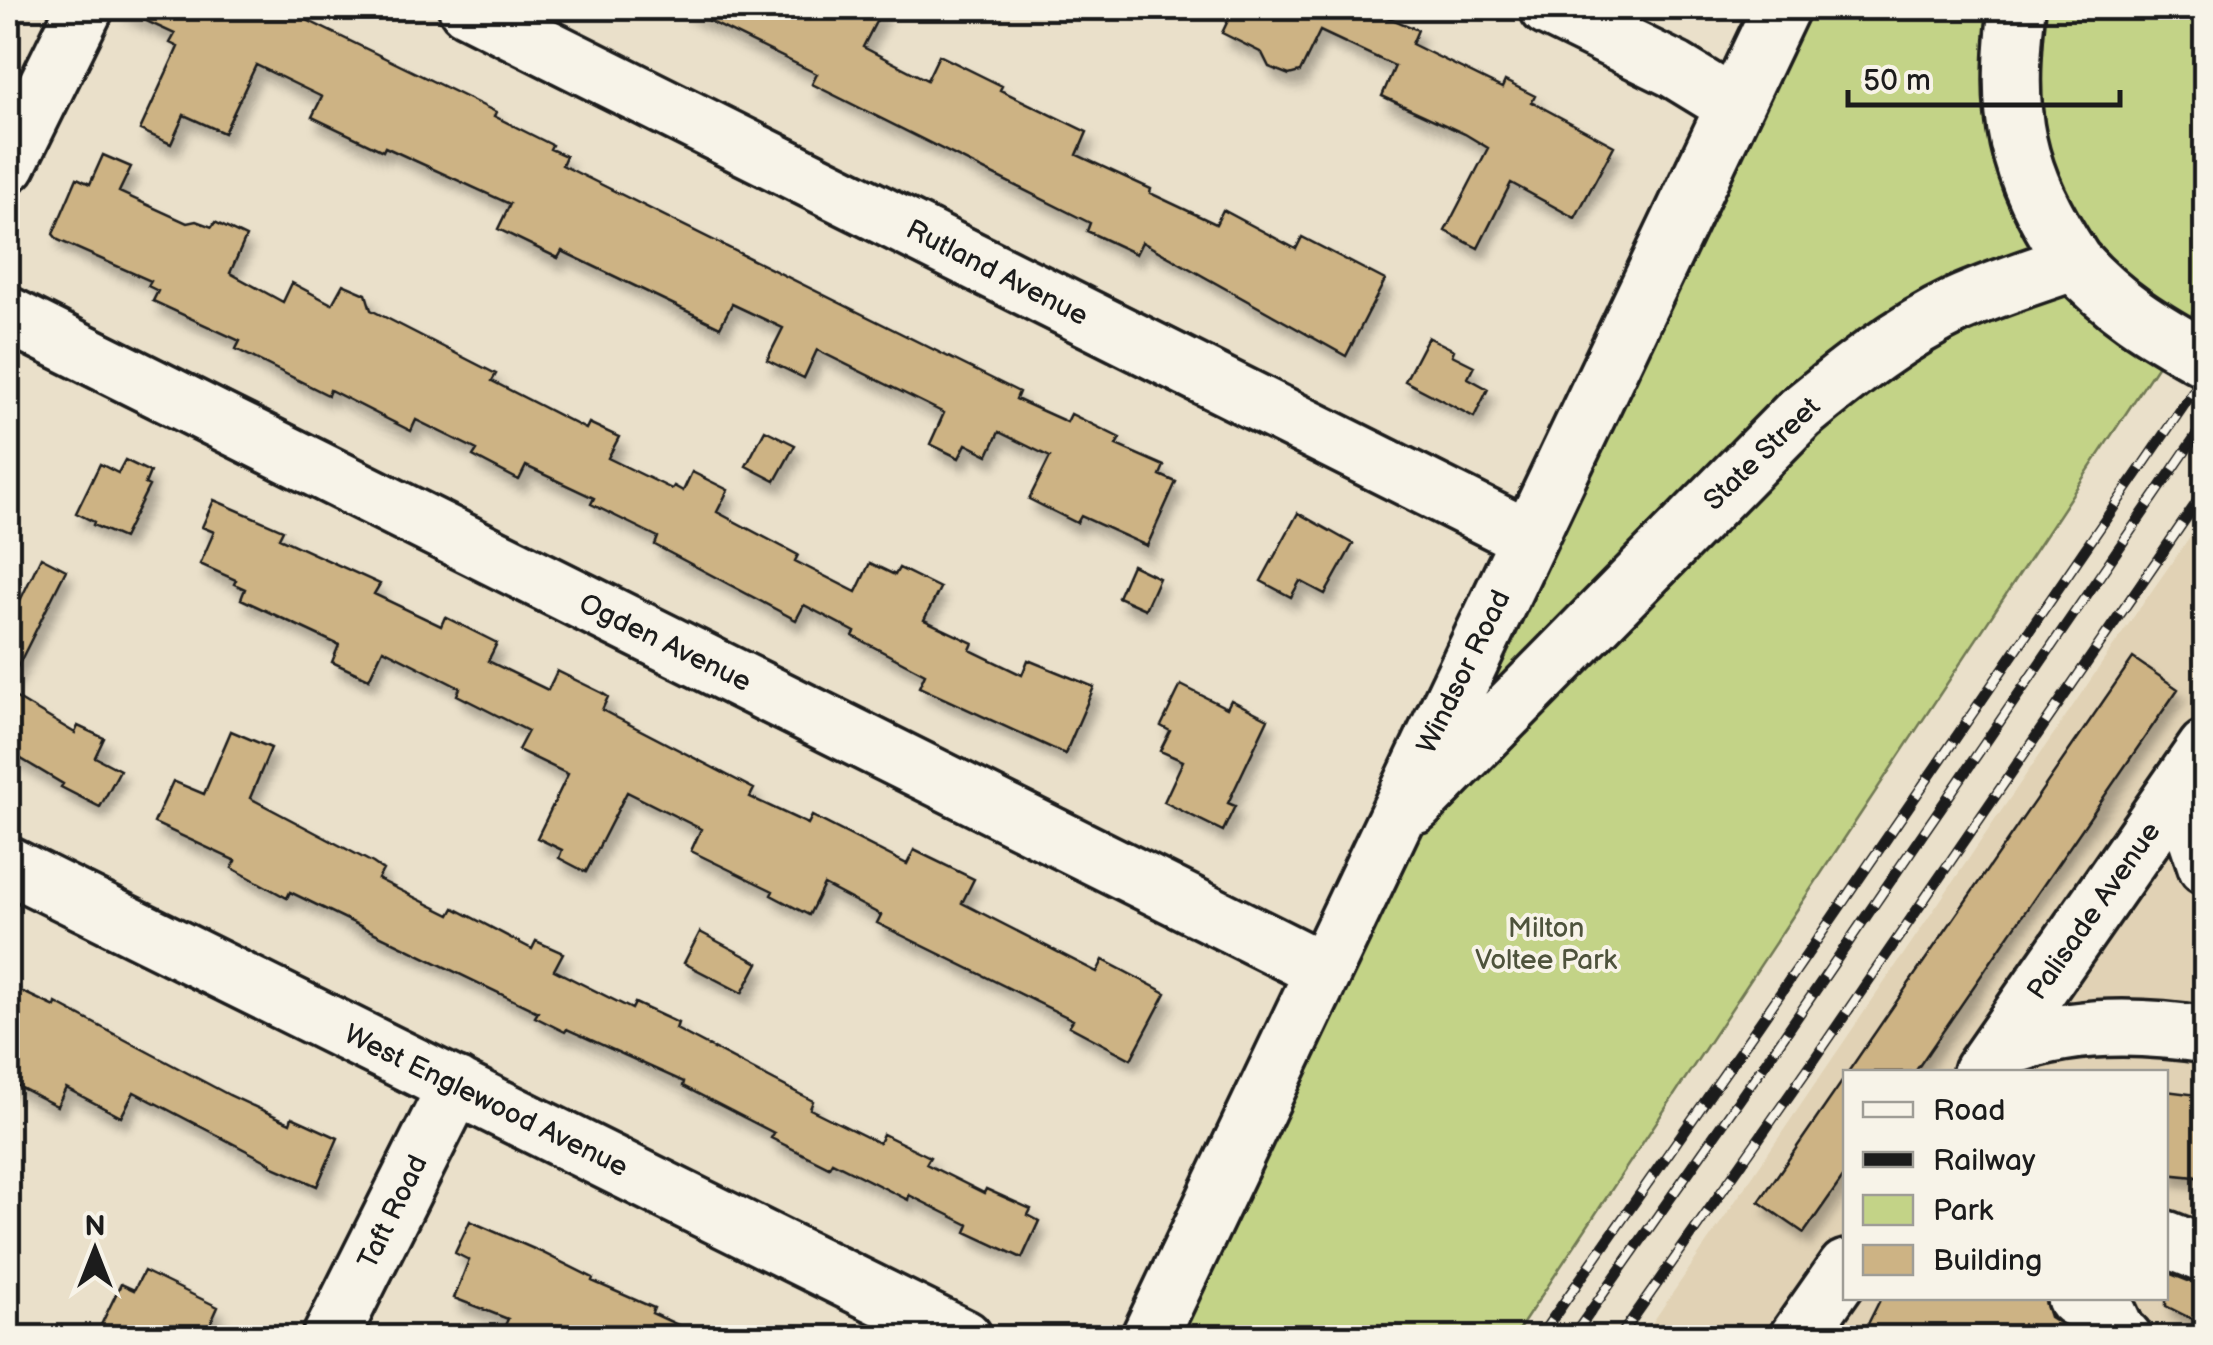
<svg xmlns="http://www.w3.org/2000/svg" width="2213" height="1345" font-family="'Balsamiq Sans',sans-serif">
<style>
.built{fill:#e1d2b5;fill-rule:evenodd}
.green{fill:#c3d387;stroke:#707852;stroke-width:2.5}
.building{fill:#cdb384;stroke:#1c1c1c;stroke-width:2.5;filter:url(#shadow)}
.lines{fill:none;stroke-linecap:round;stroke-linejoin:round}
.minor-casing{stroke:#1c1c1c;stroke-width:62}
.minor{stroke:#f7f3e8;stroke-width:55}
.rail-casing{stroke:#1c1c1c;stroke-width:11}
.rail{stroke:#f7f3e8;stroke-width:8;stroke-dasharray:22;stroke-linecap:butt}
.labels{text-anchor:middle;dominant-baseline:central;stroke-width:8;stroke-linejoin:round;paint-order:stroke}
.street-label{font-size:28px;fill:#1c1c1c;stroke:#f7f3e8}
.park-label{font-size:28px;fill:#4e533c;stroke:#f7f3e8}
</style>
<defs>
<filter id="shadow"><feDropShadow dx="6" dy="11" stdDeviation="5" flood-color="#0004"/></filter>
</defs>
<rect width="100%" height="100%" fill="#eae0ca"/>
<filter id="ink" filterUnits="userSpaceOnUse"><feTurbulence type="fractalNoise" baseFrequency=".01" numOctaves="2"/><feDisplacementMap in="SourceGraphic" scale="20" xChannelSelector="R" yChannelSelector="G"/><feConvolveMatrix kernelMatrix="1 2 1 2 8 2 1 2 1" color-interpolation-filters="sRGB"/></filter>
<g filter="url(#ink)">
<path class="built" d="M2205,515V1337L1642,1338L2130,622ZM1846,1072H2166V1298H1846Z"/>
<path class="green" d="M1781,8H2205V294L1514,1337L1149,1338Z"/>
<path class="building" d="M118,8H282L496,112L494,116L552,145L550,149L566,156L562,165L1019,392L1016,399L1067,422L1071,414L1120,438L1116,445L1164,466L1160,475L1176,482L1147,546L1081,516L1077,523L1029,499L1050,457L999,432L988,455L966,444L959,458L930,444L944,413L817,350L804,378L767,360L783,328L732,304L720,327L562,251L558,258L498,229L510,204L385,147L383,151L312,117L322,97L256,65L224,133L184,115L171,144L140,130L178,47L170,43L175,34Z
M683,8H883L863,47L927,80L939,55L1002,86L1000,90L1087,132L1077,155L1151,189L1150,193L1216,224L1223,210L1296,249L1302,237L1385,280L1346,356L1142,242L1136,254L1087,231L1090,223L812,84L817,74Z
M1234,8H1366L1418,30L1412,44L1502,88L1505,81L1535,96L1532,102L1614,146L1575,218L1511,183L1478,248L1445,231L1488,148L1465,134L1382,96L1395,66L1320,31L1300,72L1289,75L1269,67L1262,53L1222,33Z
M103,155L131,167L119,192L187,223L196,221L212,227L215,222L246,237L230,273L283,302L292,283L332,304L343,284L366,294L371,310L496,374L492,381L586,429L589,423L619,437L608,458L672,489L674,486L683,491L692,472L728,490L717,512L798,555L795,561L856,592L870,563L895,575L899,568L940,588L924,620L973,643L970,650L1022,675L1028,660L1094,687L1065,754L919,687L925,674L853,636L855,632L804,605L796,620L655,545L658,537L591,504L594,498L526,466L519,480L473,456L477,450L416,420L411,431L330,390L328,395L236,349L240,341L153,301L158,291L148,286L151,281L58,240L53,234L77,178L90,184Z
M1428,337L1454,350L1452,355L1474,366L1468,378L1488,389L1474,417L1405,381Z
M765,430L795,445L775,481L746,466Z
M125,460L150,472L145,484L149,486L123,538L93,525L94,522L76,513L100,464L118,473Z
M214,500L283,530L279,538L380,584L374,594L441,626L445,617L497,643L488,661L548,690L557,671L602,693L608,697L602,710L754,789L750,797L808,824L812,816L907,864L914,850L974,879L962,903L1097,972L1103,960L1166,993L1131,1059L1069,1026L1073,1020L877,923L881,915L824,885L809,915L771,895L773,891L691,851L701,829L627,792L586,872L559,858L562,850L537,838L568,774L518,750L528,731L457,695L460,688L383,649L369,679L332,662L339,645L241,599L245,589L234,584L236,580L200,564L214,532L202,527Z
M1298,513L1353,544L1325,594L1300,581L1291,597L1261,581Z
M41,557L66,570L8,686V602L17,607Z
M1132,565L1159,578L1145,609L1118,597Z
M2133,658L2178,689L1915,1072H1848Z
M1181,685L1227,708L1231,700L1268,719L1228,803L1235,806L1223,831L1164,802L1183,761L1160,751L1170,731L1161,726Z
M8,693L75,733L78,726L104,738L95,757L120,770L100,807L61,787L63,784L8,751Z
M231,731L271,748L250,798L373,863L383,870L378,879L450,915L454,908L532,949L536,941L563,953L554,970L632,1009L635,1003L678,1023L676,1029L813,1101L810,1109L879,1143L883,1134L930,1157L926,1164L984,1193L986,1189L1031,1209L1028,1215L1039,1221L1022,1258L966,1232L969,1225L909,1195L908,1200L832,1162L829,1167L771,1138L774,1133L683,1086L684,1082L567,1029L565,1032L535,1017L538,1012L290,892L287,898L232,868L236,861L154,823L173,781L204,794Z
M700,932L758,963L742,993L684,963Z
M8,985L55,1007L56,1003L229,1095L290,1123L292,1117L338,1138L317,1186L271,1166L272,1164L134,1092L121,1117L66,1088L57,1106L8,1081Z
M1846,1076V1173L1804,1233L1759,1202Z
M2166,1091L2206,1096V1178L2166,1174Z
M470,1221L541,1252L593,1278L592,1281L654,1308L652,1313L706,1338H499L508,1319L454,1298L469,1260L455,1253Z
M144,1271L218,1307L204,1338H123L100,1327L121,1284L134,1290Z
M2166,1272L2206,1288V1326L2166,1306Z
M1881,1298H2044L2050,1317L2076,1333L2073,1338H1861Z"/>
<g class="lines">
<defs>
<path id="minor" d="M467,8L1528,538
M1548,8L1675,70L1734,106
M2017,8C2005,117 2013,169 2074,262
M8,164L85,8
M8,315L1322,970
M2188,774V812L2206,866
M1415,805L1799,414C1849,373 1899,333 1958,305C1995,288 2035,276 2074,262C2115,307 2152,329 2206,359
M8,865L964,1338
M1994,1054C2058,1023 2136,1024 2206,1035
M1981,1072L2206,748
M2166,1239L2206,1255
M2075,1298L2109,1314L2119,1335L2124,1338
M330,1338L456,1086
M1149,1338L1781,8
M1797,1338L1846,1268"/>
</defs>
<use href="#minor" class="minor-casing"/>
<use href="#minor" class="minor"/>
<defs>
<path id="rail" d="M1539,1338L1760,1023L2206,373
M1572,1338L1782,1039L2206,421
M1619,1338L1814,1060L2206,489"/>
</defs>
<use href="#rail" class="rail-casing"/>
<use href="#rail" class="rail"/>
</g>
</g>
<g class="labels">
<g class="street-label">
<text transform="translate(997 273) rotate(27)">Rutland Avenue</text>
<text transform="translate(1762 454) rotate(-44)">State Street</text>
<text transform="translate(665 643) rotate(26)">Ogden Avenue</text>
<text transform="translate(1464 672) rotate(-64)">Windsor Road</text>
<text transform="translate(2094 911) rotate(-55)">Palisade Avenue</text>
<text transform="translate(486 1101) rotate(26)">West Englewood Avenue</text>
<text transform="translate(393 1212) rotate(-64)">Taft Road</text>
</g>
<g class="park-label">
<text x="1546" y="928">Milton<tspan x="1546" dy="32">Voltee Park</tspan></text>
</g>
</g>
<rect width="2213" height="1345" fill="none" stroke="#f7f3e8" stroke-width="40"/>
<rect x="20" y="20" width="2173" height="1305" fill="none" stroke="#1c1c1c" stroke-width="4" filter="url(#ink)"/>
<rect x="1843" y="1070" width="325" height="230" fill="#f7f3e8" stroke="#9f9d96" stroke-width="2.5"/>
<rect x="1863" y="1102" width="50" height="15" fill="#f7f3e8" stroke="#9f9d96" stroke-width="2.5"/>
<text x="1933" y="1120" font-size="30" fill="#1c1c1c">Road</text>
<rect x="1863" y="1152" width="50" height="15" fill="#1c1c1c" stroke="#9f9d96" stroke-width="2.5"/>
<text x="1933" y="1170" font-size="30" fill="#1c1c1c">Railway</text>
<rect x="1863" y="1195" width="50" height="30" fill="#c3d387" stroke="#9f9d96" stroke-width="2.5"/>
<text x="1933" y="1220" font-size="30" fill="#1c1c1c">Park</text>
<rect x="1863" y="1245" width="50" height="30" fill="#cdb384" stroke="#9f9d96" stroke-width="2.5"/>
<text x="1933" y="1270" font-size="30" fill="#1c1c1c">Building</text>
<g transform="translate(95 1250)" stroke="#f7f3e8" stroke-width="8" paint-order="stroke">
<path d="M0-8L18 38L0 25L-18 38Z" fill="#1c1c1c"/>
<text y="-15" font-size="28" font-weight="bold" text-anchor="middle" fill="#1c1c1c">N</text>
</g>
<path d="M1848 90v15h272v-15" fill="none" stroke="#1c1c1c" stroke-width="5"/>
<text x="1863" y="90" font-size="30" fill="#1c1c1c" stroke="#f7f3e8" stroke-width="8" paint-order="stroke">50 m</text>
</svg>
